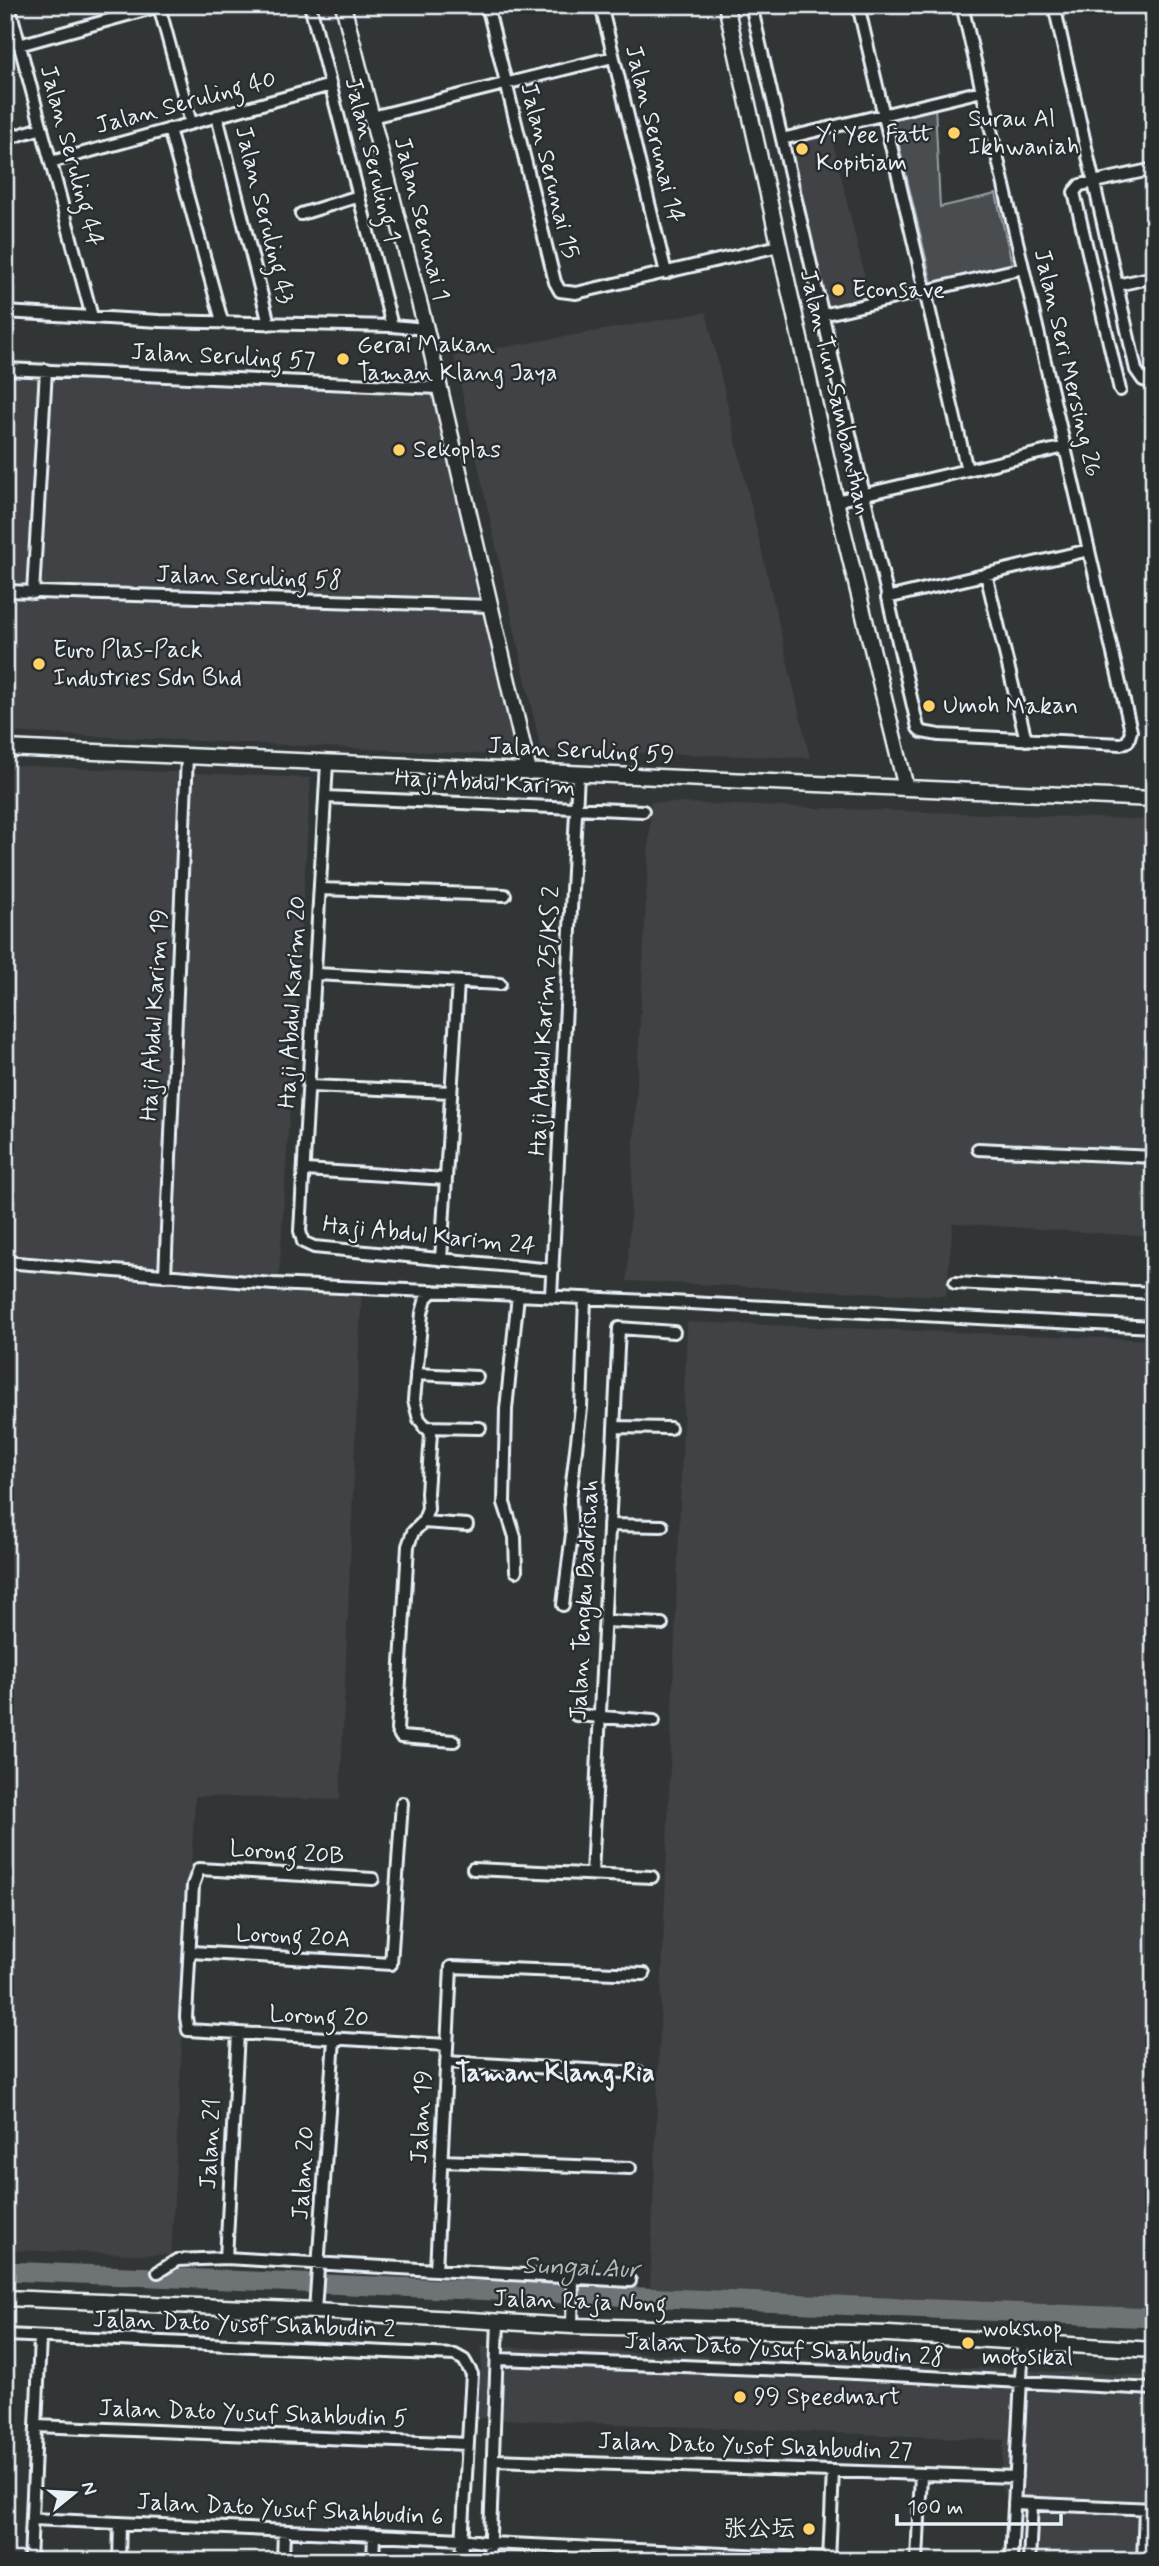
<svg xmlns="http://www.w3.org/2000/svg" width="1159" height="2566" font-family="Mynerve,'LXGW WenKai TC',sans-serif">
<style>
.built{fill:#3f4244}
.green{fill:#494d4f;stroke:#989fa4;stroke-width:2}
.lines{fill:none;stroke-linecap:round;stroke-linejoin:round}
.river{stroke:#6e7376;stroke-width:19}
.street-casing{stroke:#e8f1f8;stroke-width:16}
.secondary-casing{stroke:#e8f1f8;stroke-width:19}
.street{stroke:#2a2d2e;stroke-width:10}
.secondary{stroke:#2a2d2e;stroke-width:14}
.poi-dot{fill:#ffd166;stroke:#2a2d2e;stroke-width:2.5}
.labels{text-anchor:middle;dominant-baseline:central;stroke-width:5;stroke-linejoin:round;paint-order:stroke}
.street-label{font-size:24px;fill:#e8f1f8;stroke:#2a2d2e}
.poi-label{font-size:24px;fill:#e8f1f8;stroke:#2a2d2e;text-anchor:start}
.neighbourhood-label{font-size:26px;font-weight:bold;fill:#e8f1f8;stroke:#2a2d2e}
.water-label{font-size:26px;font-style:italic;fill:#b1b8be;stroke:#2a2d2e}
</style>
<rect width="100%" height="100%" fill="#323536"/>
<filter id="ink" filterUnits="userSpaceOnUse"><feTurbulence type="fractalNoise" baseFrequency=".0143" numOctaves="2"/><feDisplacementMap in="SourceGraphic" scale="14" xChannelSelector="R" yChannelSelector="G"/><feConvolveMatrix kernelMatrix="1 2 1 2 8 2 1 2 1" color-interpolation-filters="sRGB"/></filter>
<g filter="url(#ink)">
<path class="built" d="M830,130L870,299L825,310L786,142Z
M706,312L810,758L541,750L454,356Z
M5,359L431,380L518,756L5,732Z
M5,765L311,778L279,1276L362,1282L340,1800L195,1796L171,2255L5,2250Z
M651,802L1154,820V1237L953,1223L946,1296L627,1281Z
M687,1322L1154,1340V2312L650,2288Z
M482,2346L1154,2376V2561H1022L1024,2520L1001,2487L1004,2440L478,2418Z"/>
<path class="green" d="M935,105L940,207L996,194L1012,264L932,283L892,116Z
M174,2554L258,2557V2561H174Z"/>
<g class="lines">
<path class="river" d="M5,2271L1154,2318"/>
<defs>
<path id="street" d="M9,5L92,317
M310,5L392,326
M487,5L555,282L560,291L576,293L779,246
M601,5L666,273
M751,5L918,728L922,732L939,735L1121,744L1128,741L1131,731L962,5
M858,5L967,470
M1054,5L1136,370L1143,380L1154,383
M159,6L191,123
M19,45L163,5
M217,116L269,324
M372,117L613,57
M169,129L222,321
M5,139L42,128
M782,139L982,91
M51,162L331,85
M301,214L359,196
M1117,285L1154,277
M5,312L159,321L392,326L426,329
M822,315L1023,268
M5,369L440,388
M1120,390L1074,192L1080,185L1154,169
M836,501L1065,447
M986,574L1026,740
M5,591L491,606
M33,593L46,370
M887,598L1089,550
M327,763L300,1231L303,1242L314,1247L553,1270
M325,797L643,811
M320,889L505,895
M316,974L500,984
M310,1086L451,1092
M978,1149L1154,1157
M305,1170L446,1179
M441,1260L458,982
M5,1262L273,1284L670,1302L1154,1327
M165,1276L187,756
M955,1283L1154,1293
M433,1291L426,1298L422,1313L414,1400L419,1419L431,1433L427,1493L428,1509L423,1522L413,1532L408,1546L397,1730L401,1737L454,1741
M551,1296L578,774
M416,1374L477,1377
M424,1427L480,1428
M614,1427L670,1428
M423,1522L467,1525
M609,1525L662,1526
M516,1571L515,1537L504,1503L506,1409L518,1295
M563,1605L572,1534L570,1499L581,1408L585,1298
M605,1621L662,1624
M576,1715L654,1721
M473,1869L652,1877
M592,1874L619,1328L674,1332
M373,1879L199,1869L193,1885L186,2017L188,2030L447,2045
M191,1952L391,1964L402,1803
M446,2062L639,2073
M441,2161L630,2168
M226,2258L238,2033
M436,2270L451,1967L644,1974
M158,2272L177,2260L226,2258L630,2281
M315,2311L334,2039
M572,2326L573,2277
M5,2335L455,2355L464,2360L472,2374L461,2561
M497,2359L836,2372L1154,2389
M36,2426L468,2444
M493,2460L1016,2477
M1014,2503L1154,2509
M32,2519L462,2539L490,2543L829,2559
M30,2561L40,2338
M119,2561L120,2523
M283,2561L284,2531
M373,2561L374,2535
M489,2561L498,2322
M829,2561L833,2471
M917,2561L921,2474
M1011,2561L1023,2343
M1029,2561L1032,2504
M1143,2561L1145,2509"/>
<path id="secondary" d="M343,5L426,329L529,772
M726,5L836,501L906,788
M5,748L1154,799
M5,2298L315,2311L572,2326L888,2334L1154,2350"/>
</defs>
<use href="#street" class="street-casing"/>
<use href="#secondary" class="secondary-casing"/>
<use href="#street" class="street"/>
<use href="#secondary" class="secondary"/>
</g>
</g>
<g class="poi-dot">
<circle cx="954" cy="133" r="7"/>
<circle cx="802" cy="149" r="7"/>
<circle cx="838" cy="290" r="7"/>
<circle cx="343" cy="359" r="7"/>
<circle cx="399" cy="450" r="7"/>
<circle cx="39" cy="664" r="7"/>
<circle cx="929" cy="706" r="7"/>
<circle cx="968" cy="2343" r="7"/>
<circle cx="740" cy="2397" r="7"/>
<circle cx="809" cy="2529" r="7"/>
</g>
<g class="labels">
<g class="street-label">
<text transform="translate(186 103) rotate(-15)">Jalan Seruling 40</text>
<text transform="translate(654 134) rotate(76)">Jalan Serunai 14</text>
<text transform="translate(71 156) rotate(75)">Jalan Seruling 44</text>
<text transform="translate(372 160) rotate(76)">Jalan Seruling 1</text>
<text transform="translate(549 171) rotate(76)">Jalan Serunai 15</text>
<text transform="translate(264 215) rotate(76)">Jalan Seruling 43</text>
<text transform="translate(421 219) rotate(76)">Jalan Serunai 1</text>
<text transform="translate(223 357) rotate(3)">Jalan Seruling 57</text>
<text transform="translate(1067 363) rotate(77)">Jalan Seri Mersing 26</text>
<text transform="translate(835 392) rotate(77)">Jalan Tun Sambanthan</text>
<text transform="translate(249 578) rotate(2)">Jalan Seruling 58</text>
<text transform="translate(581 751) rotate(3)">Jalan Seruling 59</text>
<text transform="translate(485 783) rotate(3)">Haji Abdul Karim</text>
<text transform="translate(293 1002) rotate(-87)">Haji Abdul Karim 20</text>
<text transform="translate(155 1015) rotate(-87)">Haji Abdul Karim 19</text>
<text transform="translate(545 1021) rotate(-87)">Haji Abdul Karim 25/KS 2</text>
<text transform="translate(429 1236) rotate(6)">Haji Abdul Karim 24</text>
<text transform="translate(585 1600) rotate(-87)">Jalan Tengku Badrishah</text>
<text transform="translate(287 1853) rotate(4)">Lorong 20B</text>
<text transform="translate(293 1937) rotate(3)">Lorong 20A</text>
<text transform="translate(319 2017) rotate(3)">Lorong 20</text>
<text transform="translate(422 2117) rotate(-87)">Jalan 19</text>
<text transform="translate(211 2144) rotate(-87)">Jalan 21</text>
<text transform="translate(304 2173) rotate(-86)">Jalan 20</text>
<text transform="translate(580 2302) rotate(2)">Jalan Raja Nong</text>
<text transform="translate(244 2325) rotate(2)">Jalan Dato Yusof Shahbudin 2</text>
<text transform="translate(784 2350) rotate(3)">Jalan Dato Yusuf Shahbudin 28</text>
<text transform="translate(253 2414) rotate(2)">Jalan Dato Yusuf Shahbudin 5</text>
<text transform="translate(755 2447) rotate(2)">Jalan Dato Yusof Shahbudin 27</text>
<text transform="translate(290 2510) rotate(3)">Jalan Dato Yusuf Shahbudin 6</text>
</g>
<g class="poi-label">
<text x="968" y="119">Surau Al<tspan x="968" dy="28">Ikhwaniah</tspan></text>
<text x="816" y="135">Yi Yee Fatt<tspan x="816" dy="28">Kopitiam</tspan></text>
<text x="852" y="290">Econsave</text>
<text x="357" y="345">Gerai Makan<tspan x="357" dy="28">Taman Klang Jaya</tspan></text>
<text x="413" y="450">Sekoplas</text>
<text x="53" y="650">Euro Plas-Pack<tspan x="53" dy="28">Industries Sdn Bhd</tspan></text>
<text x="943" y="706">Umoh Makan</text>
<text x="982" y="2329">wokshop<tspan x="982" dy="28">motosikal</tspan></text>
<text x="754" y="2397">99 Speedmart</text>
<text x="795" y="2529" text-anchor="end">张公坛</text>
</g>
<g class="neighbourhood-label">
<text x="555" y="2074">Taman Klang Ria</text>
</g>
<g class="water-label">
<text transform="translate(581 2268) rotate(2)">Sungai Aur</text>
</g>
</g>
<rect width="1159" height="2566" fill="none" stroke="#2a2d2e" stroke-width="28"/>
<rect x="14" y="14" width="1131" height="2538" fill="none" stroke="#e8f1f8" stroke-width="2.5" filter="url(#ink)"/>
<g transform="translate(74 2493) rotate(72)" stroke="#2a2d2e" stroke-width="5" paint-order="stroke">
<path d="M0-5L12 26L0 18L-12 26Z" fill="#e8f1f8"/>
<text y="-10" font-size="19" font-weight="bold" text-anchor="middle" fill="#e8f1f8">N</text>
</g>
<path d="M897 2514v10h164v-10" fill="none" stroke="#e8f1f8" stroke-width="3.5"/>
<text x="907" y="2514" font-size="21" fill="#e8f1f8" stroke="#2a2d2e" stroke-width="5" paint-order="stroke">100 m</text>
</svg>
